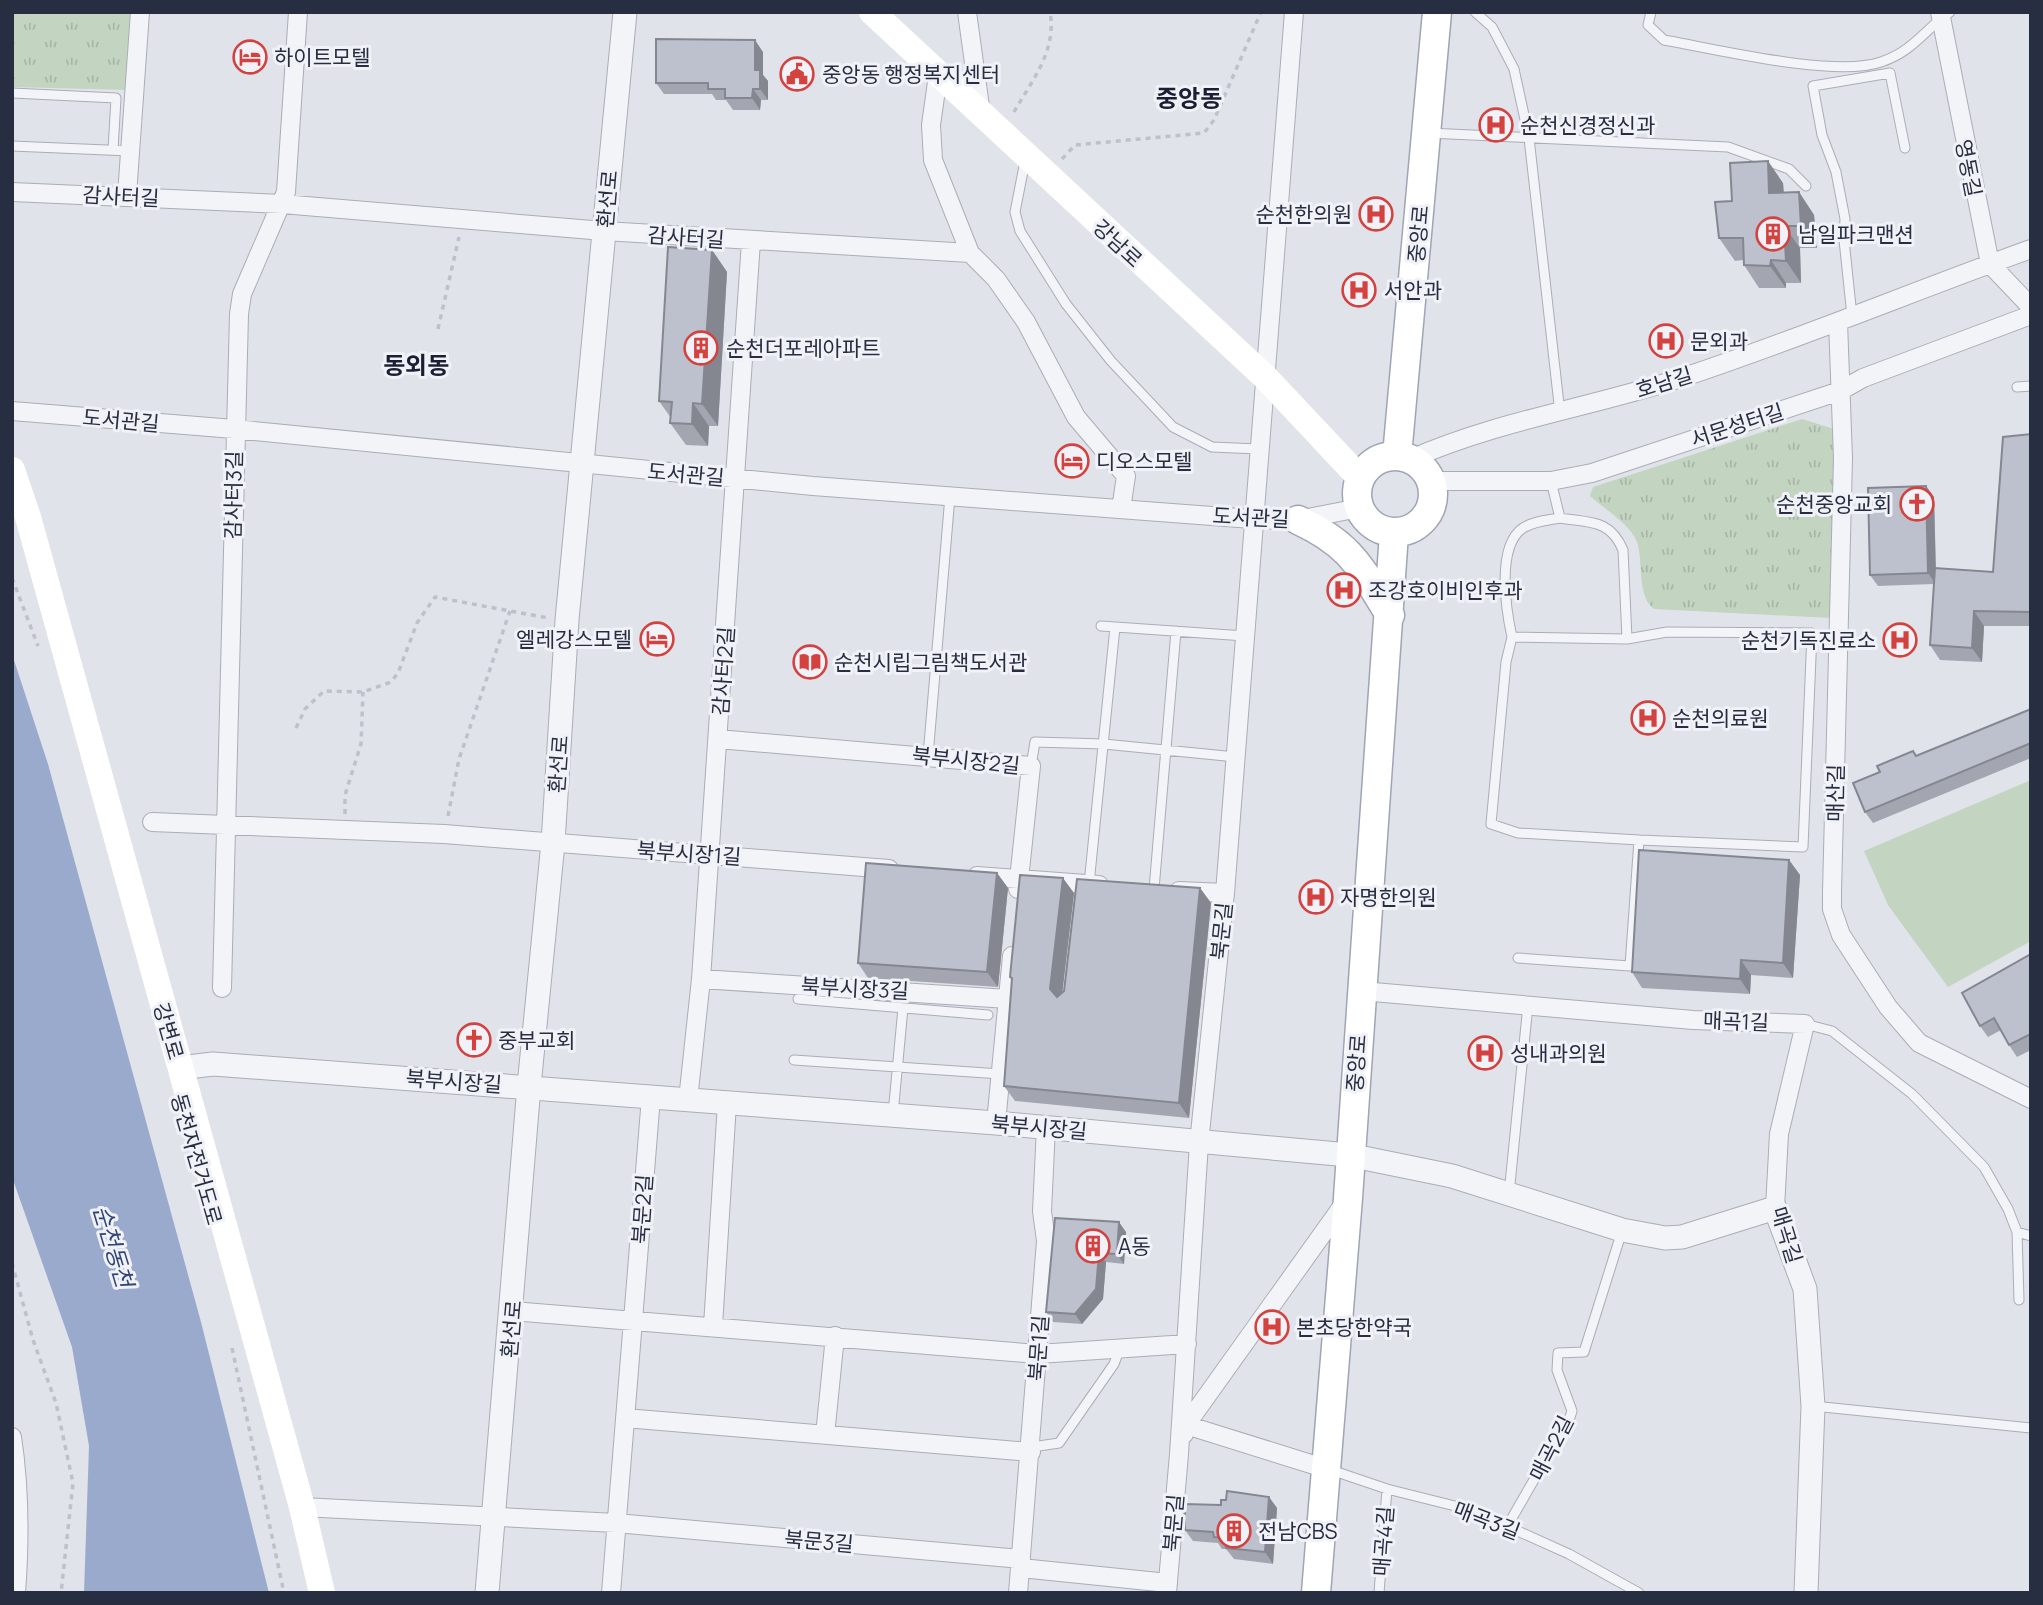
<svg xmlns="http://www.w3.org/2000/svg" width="2043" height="1605" font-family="Manrope,'Noto Sans KR',sans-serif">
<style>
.park{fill:url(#park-tufts)}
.pitch{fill:#c3d4c1}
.water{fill:#9aaacc}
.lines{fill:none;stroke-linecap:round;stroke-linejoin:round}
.service-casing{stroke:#aaadb8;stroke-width:11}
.minor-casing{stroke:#aaadb8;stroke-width:20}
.tertiary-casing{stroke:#aaadb8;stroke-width:25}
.primary-casing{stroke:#9fa5b6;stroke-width:31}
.path{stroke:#bec1c9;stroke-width:3.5;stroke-dasharray:5 5;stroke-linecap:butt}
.service{stroke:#f3f4f8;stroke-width:9}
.minor{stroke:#f3f4f8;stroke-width:18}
.tertiary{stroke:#f3f4f8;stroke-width:23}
.secondary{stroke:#fff;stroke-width:26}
.primary{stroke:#fff;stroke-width:28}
.wall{fill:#a3a6b0}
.shaded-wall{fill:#848790}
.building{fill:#bdc1cd;stroke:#848790;stroke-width:2}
.labels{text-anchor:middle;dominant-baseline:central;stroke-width:6;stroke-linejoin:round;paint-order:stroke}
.poi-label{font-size:21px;fill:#282e42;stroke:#f0f2f7;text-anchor:start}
.street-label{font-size:21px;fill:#282e42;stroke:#f0f2f7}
.water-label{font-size:23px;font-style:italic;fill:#304578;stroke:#f0f2f7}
.quarter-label{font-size:24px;font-weight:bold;fill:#1a1f33;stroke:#f0f2f7}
</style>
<defs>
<pattern id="park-tufts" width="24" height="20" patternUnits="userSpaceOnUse" patternTransform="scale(1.75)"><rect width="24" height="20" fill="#c3d4c1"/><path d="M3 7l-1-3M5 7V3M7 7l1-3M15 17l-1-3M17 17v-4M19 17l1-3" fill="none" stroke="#a8b6a7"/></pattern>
</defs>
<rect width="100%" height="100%" fill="#e1e3ea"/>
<path class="park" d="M12,12H132L128,90L12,87Z
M1802,419L1834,429L1831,618L1654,609C1636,594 1644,563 1637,542C1630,524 1604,509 1590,496L1593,487Z"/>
<path class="pitch" d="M2031,780V941L1948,987L1888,905L1864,851Z"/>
<path class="water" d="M12,654L48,764L201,1322L269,1593H84L89,1446L72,1347L12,1177Z"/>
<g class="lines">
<defs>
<path id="service" d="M1475,12L1492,27L1514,69L1529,138L1560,413
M1651,12L1648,25L1664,40C1715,49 1835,78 1881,62C1914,51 1925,29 1950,12
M12,93L116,98L113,150
M1428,133L1728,147L1789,169L1806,186
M12,146L130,151
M1025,161L1015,212L1020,231L1066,304L1111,361L1173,427L1212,447L1258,449
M1852,316L1844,240L1845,219L1836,172L1822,135L1813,86L1890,73L1905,148
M2017,387L2031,386
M1551,481L1560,518C1548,520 1534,521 1523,528C1496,546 1506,610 1512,637L1627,639L1623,550C1610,519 1590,523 1560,518
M1101,626L1245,636
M1512,637L1506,662L1491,824L1518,833L1639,840L1630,966L1518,958
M1627,639L1667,632L1812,633L1803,847L1639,840
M928,756L950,496
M1031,766L1035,742L1104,744L1236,757
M1089,884L1115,627
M1154,889L1176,631
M798,999L988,1015
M1805,1024L1832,1031L1912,1094L1984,1167L2008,1209L2017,1232L2019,1300
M794,1060L1001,1074
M893,1114L903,1008
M1509,1194L1528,1005
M2017,1232L2031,1236
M1813,1406L2031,1428
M1032,1447L1059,1443L1114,1364L1120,1348
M1328,1469L1387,1489L1471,1510L1569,1554L1639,1593
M1508,1525L1570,1417L1572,1411L1557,1370L1558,1353L1584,1352L1622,1231
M1379,1593L1387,1489"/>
<path id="minor" d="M967,12L981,114
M1940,12L1990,264L2031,307
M938,75L931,125L933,160L970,253L996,279L1026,322L1076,417L1126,476L1121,509
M12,192L282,204L604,231L970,253
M127,195L140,12
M1838,322L1843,458L1832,892V909L1841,935L1888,1007L1919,1043L2031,1099
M12,411L234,429L813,486L1252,519L1298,520L1359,508
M1411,459C1497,421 1592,407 1681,378C1799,339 1914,291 2031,249
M1432,481H1551L1592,473L1840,391L1863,378L2031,315
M718,739L1031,766L1018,889
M152,822L444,834L889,869
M977,876L1099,885
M1179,891L1225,893
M701,979L1008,999
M222,988L239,314L242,294L286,192L298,12
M1362,991L1693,1020L1805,1024L1779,1134L1775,1208
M688,1100L701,979L751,241
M996,1123L1012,956
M512,1311L1038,1354L1187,1344
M713,1326L727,1103
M625,1418L1031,1452
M1186,1425L1327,1469
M1184,1434L1186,1425L1346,1201
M825,1435L835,1336
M12,1437C20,1489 20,1540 16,1593
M302,1507L616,1523L1021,1559
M1021,1568L1168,1583
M611,1593L651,1097
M1018,1593L1046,1241L1042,1211L1046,1127
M1167,1593L1179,1454L1199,1143L1225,893L1294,12"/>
<path id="tertiary" d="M180,1068L213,1064L996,1123L1349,1155L1452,1176L1622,1230L1665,1238L1682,1237L1775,1208L1805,1289L1813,1406L1806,1593
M487,1593L529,1086L553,843L567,620L625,12"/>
<path id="primary" d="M1357 494a38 38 0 1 1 76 0a38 38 0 1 1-76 0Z
M1397,456L1437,12
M1298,520C1352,545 1360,567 1390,615
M1316,1593L1348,1198L1394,533"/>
</defs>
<use href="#service" class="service-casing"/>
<use href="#minor" class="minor-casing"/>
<use href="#tertiary" class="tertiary-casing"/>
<use href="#primary" class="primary-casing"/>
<path class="path" d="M1014,112C1032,80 1057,51 1050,12
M1062,159L1075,145L1204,133L1214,120L1261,12
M438,329L459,237
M12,578L38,646
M296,728L305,709L324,691L363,692L391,682L398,673L417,623L435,597L548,618
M345,814V795L361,744L363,692
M448,816L459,759L510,611
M12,1263L33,1340L56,1403L73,1483L61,1593
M232,1348L284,1593"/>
<use href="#service" class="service"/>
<use href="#minor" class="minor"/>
<use href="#tertiary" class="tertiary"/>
<path class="secondary" d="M872,12L1265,377L1360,478
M12,470L28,517L302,1507L322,1593"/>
<use href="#primary" class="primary"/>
</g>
<path class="wall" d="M763,52V75L768,81V100H761L760,110H733L726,100H716L712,94H664L656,83Z
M1783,183L1784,193L1799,192L1814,215L1817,248H1800L1801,283H1786V288H1759L1744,265L1743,260L1735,261L1719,238L1732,201Z
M712,250L727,272L718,426H709L708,446L686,445L670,423L671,418L659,401Z
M2031,434V626H1984L1982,662L1940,660L1930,645L1934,584L1878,586L1870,575L1926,486L1934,497L1936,568L1993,572Z
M2031,709V758L1873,823L1865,812L1880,772L1917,756Z
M1789,860L1800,875L1793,978L1751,975L1750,994L1642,988L1632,972Z
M997,873L1008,888L998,987L868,978L858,963Z
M1200,888L1211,903L1189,1118L1015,1101L1004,1086L1012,981L1010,977L1074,893L1062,992Z
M2031,954V1050L2017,1057L2009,1045L2001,1030L1988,1037L1980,1026Z
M1055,1218L1126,1232L1124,1264L1106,1262L1103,1299L1082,1324L1053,1322L1046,1312Z
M1269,1497L1277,1508L1273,1564L1234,1559L1226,1549H1222L1218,1543L1193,1541L1185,1530L1221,1505Z"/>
<path class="shaded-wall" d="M755,40L763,52V75L768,81V100L760,89L755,70Z
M753,89L761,100L760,110L752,98Z
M1768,161L1783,183L1785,215L1769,193Z
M1799,192L1814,215L1817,248L1801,226Z
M1784,226L1800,248L1801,283L1786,261Z
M712,250L727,272L718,426L702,404Z
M1771,260L1786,283V288L1770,266Z
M693,403L709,426L708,446L692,424Z
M1926,486L1934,497L1936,584L1928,573Z
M1974,611L1984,626L1982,662L1972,648Z
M1789,860L1800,875L1793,978L1783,963Z
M997,873L1008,888L998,987L987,972Z
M1063,878L1074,893L1061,1004L1050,989Z
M1200,888L1211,903L1189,1118L1179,1103Z
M1741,960L1751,975L1750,994L1740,979Z
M1119,1222L1126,1232L1124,1264L1117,1254Z
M1099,1253L1106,1262L1103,1299L1082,1324L1075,1314Z
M1269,1497L1277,1508L1273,1564L1265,1552Z"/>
<path class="building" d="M656,39L755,40V70H760V89H753L752,98H725V89H708V83H656Z
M1768,161L1769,193L1799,192L1801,226H1784L1786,261L1771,260L1770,266L1744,265L1743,238H1719L1715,202L1732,201L1730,163Z
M668,247L712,250L702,404L693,403L692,424L670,423L672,402L659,401Z
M2031,434V612L1974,611L1972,648L1930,645L1935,568L1993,572L2003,437Z
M1926,486L1928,573L1870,575L1868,488Z
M2031,709V743L1865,812L1853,783L1880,772L1877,766L1913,751L1916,756Z
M1639,850L1789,860L1783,963L1741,960L1740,979L1632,972Z
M866,863L997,873L987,972L858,963Z
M1020,875L1063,878L1050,989L1057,997L1064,991L1077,879L1200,888L1179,1103L1004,1086L1012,978L1010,977Z
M2031,954V1034L2009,1045L1994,1018L1980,1026L1962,993Z
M1055,1218L1119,1222L1117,1254L1099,1253L1096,1289L1075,1314L1046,1312Z
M1227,1491L1269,1497L1265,1552L1226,1548V1538L1214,1537L1213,1532L1185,1530V1504L1221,1505V1500H1226Z"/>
<defs>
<symbol id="hotel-ring" viewBox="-11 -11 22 22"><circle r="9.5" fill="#f0f2f7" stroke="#d44240" stroke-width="1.5"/><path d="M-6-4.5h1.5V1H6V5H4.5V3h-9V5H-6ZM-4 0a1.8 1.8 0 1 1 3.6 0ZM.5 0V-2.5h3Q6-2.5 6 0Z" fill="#d44240"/></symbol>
<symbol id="civic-ring" viewBox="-11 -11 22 22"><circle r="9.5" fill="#f0f2f7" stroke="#d44240" stroke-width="1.5"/><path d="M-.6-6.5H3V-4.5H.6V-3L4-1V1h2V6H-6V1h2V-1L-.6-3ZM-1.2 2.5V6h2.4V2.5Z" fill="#d44240"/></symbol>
<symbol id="hospital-ring" viewBox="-11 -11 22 22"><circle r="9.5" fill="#f0f2f7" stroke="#d44240" stroke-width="1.5"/><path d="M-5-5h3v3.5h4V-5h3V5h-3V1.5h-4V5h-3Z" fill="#d44240"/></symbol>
<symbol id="building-ring" viewBox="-11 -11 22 22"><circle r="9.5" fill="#f0f2f7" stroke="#d44240" stroke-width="1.5"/><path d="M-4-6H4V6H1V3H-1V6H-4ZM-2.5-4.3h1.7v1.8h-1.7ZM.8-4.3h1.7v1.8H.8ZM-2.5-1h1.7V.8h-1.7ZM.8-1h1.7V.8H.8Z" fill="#d44240"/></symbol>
<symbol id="church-ring" viewBox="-11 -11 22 22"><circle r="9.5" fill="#f0f2f7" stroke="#d44240" stroke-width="1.5"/><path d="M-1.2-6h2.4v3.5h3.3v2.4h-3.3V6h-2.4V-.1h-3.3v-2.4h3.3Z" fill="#d44240"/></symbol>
<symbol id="library-ring" viewBox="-11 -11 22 22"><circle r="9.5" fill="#f0f2f7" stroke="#d44240" stroke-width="1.5"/><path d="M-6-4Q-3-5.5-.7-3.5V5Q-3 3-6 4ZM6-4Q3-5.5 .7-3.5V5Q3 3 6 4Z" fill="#d44240"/></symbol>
</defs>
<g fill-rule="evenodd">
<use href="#hotel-ring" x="231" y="38" width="38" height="38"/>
<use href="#civic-ring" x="778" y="55" width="38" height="38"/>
<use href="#hospital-ring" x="1477" y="106" width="38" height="38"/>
<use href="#hospital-ring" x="1357" y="195" width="38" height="38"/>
<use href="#building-ring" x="1754" y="215" width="38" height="38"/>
<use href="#hospital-ring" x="1340" y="271" width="38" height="38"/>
<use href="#hospital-ring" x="1647" y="322" width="38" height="38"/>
<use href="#building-ring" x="682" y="329" width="38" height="38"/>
<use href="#hotel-ring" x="1053" y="442" width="38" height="38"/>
<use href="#church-ring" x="1898" y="485" width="38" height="38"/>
<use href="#hospital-ring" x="1325" y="571" width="38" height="38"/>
<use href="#hotel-ring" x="638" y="620" width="38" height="38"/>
<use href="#hospital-ring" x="1881" y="621" width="38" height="38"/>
<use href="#library-ring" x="791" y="643" width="38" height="38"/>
<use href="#hospital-ring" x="1629" y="699" width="38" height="38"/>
<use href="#hospital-ring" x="1297" y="878" width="38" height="38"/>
<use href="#church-ring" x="455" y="1021" width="38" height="38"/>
<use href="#hospital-ring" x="1466" y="1034" width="38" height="38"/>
<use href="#building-ring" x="1074" y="1227" width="38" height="38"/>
<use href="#hospital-ring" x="1253" y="1308" width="38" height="38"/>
<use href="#building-ring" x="1215" y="1512" width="38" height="38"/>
</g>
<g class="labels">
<g class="poi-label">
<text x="274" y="57">하이트모텔</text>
<text x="822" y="74">중앙동 행정복지센터</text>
<text x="1520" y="125">순천신경정신과</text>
<text x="1352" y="214" text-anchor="end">순천한의원</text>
<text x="1798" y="234">남일파크맨션</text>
<text x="1384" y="290">서안과</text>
<text x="1690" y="341">문외과</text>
<text x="726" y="348">순천더포레아파트</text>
<text x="1096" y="461">디오스모텔</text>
<text x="1892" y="504" text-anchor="end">순천중앙교회</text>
<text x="1368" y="590">조강호이비인후과</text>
<text x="632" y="639" text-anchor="end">엘레강스모텔</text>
<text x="1876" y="640" text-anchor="end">순천기독진료소</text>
<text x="834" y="662">순천시립그림책도서관</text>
<text x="1672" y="718">순천의료원</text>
<text x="1340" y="897">자명한의원</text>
<text x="498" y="1040">중부교회</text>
<text x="1510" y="1053">성내과의원</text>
<text x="1118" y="1246">A동</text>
<text x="1296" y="1327">본초당한약국</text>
<text x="1258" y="1531">전남CBS</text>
</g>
<g class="street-label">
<text transform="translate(1969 168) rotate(79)">영동길</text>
<text transform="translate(121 196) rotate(3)">감사터길</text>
<text transform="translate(607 199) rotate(-85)">환선로</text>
<text transform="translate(1418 234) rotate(-85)">중앙로</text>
<text transform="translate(686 237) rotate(4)">감사터길</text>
<text transform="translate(1118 243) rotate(43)">강남로</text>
<text transform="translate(1664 382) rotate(-17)">호남길</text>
<text transform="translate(121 420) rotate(5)">도서관길</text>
<text transform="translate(1737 425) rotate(-18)">서문성터길</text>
<text transform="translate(686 474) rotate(5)">도서관길</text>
<text transform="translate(233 495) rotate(-89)">감사터3길</text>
<text transform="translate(1251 517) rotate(3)">도서관길</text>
<text transform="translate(723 671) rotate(-86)">감사터2길</text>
<text transform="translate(966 760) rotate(6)">북부시장2길</text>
<text transform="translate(558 764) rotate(-86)">환선로</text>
<text transform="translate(1835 793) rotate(-89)">매산길</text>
<text transform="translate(689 853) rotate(4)">북부시장1길</text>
<text transform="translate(1221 931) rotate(-84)">북문길</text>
<text transform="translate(855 988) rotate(3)">북부시장3길</text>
<text transform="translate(1736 1021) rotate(2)">매곡1길</text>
<text transform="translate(169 1031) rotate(74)">강변로</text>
<text transform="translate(1356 1063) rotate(-86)">중앙로</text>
<text transform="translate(454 1081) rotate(4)">북부시장길</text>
<text transform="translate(1039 1127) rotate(5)">북부시장길</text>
<text transform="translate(197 1159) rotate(74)">동천자전거도로</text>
<text transform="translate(642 1209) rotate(-86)">북문2길</text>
<text transform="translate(1787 1235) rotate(73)">매곡길</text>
<text transform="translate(511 1329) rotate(-85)">환선로</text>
<text transform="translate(1038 1348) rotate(-86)">북문1길</text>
<text transform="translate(1551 1448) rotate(-63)">매곡2길</text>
<text transform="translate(1487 1520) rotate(21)">매곡3길</text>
<text transform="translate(1173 1523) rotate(-85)">북문길</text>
<text transform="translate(819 1541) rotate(5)">북문3길</text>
<text transform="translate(1383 1541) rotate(-86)">매곡4길</text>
</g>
<g class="water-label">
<text transform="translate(114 1246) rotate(73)">순천동천</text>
</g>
<g class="quarter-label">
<text x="1189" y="97">중앙동</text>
<text x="416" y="364">동외동</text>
</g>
</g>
<rect width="2043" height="1605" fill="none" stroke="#282e42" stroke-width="28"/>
</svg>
